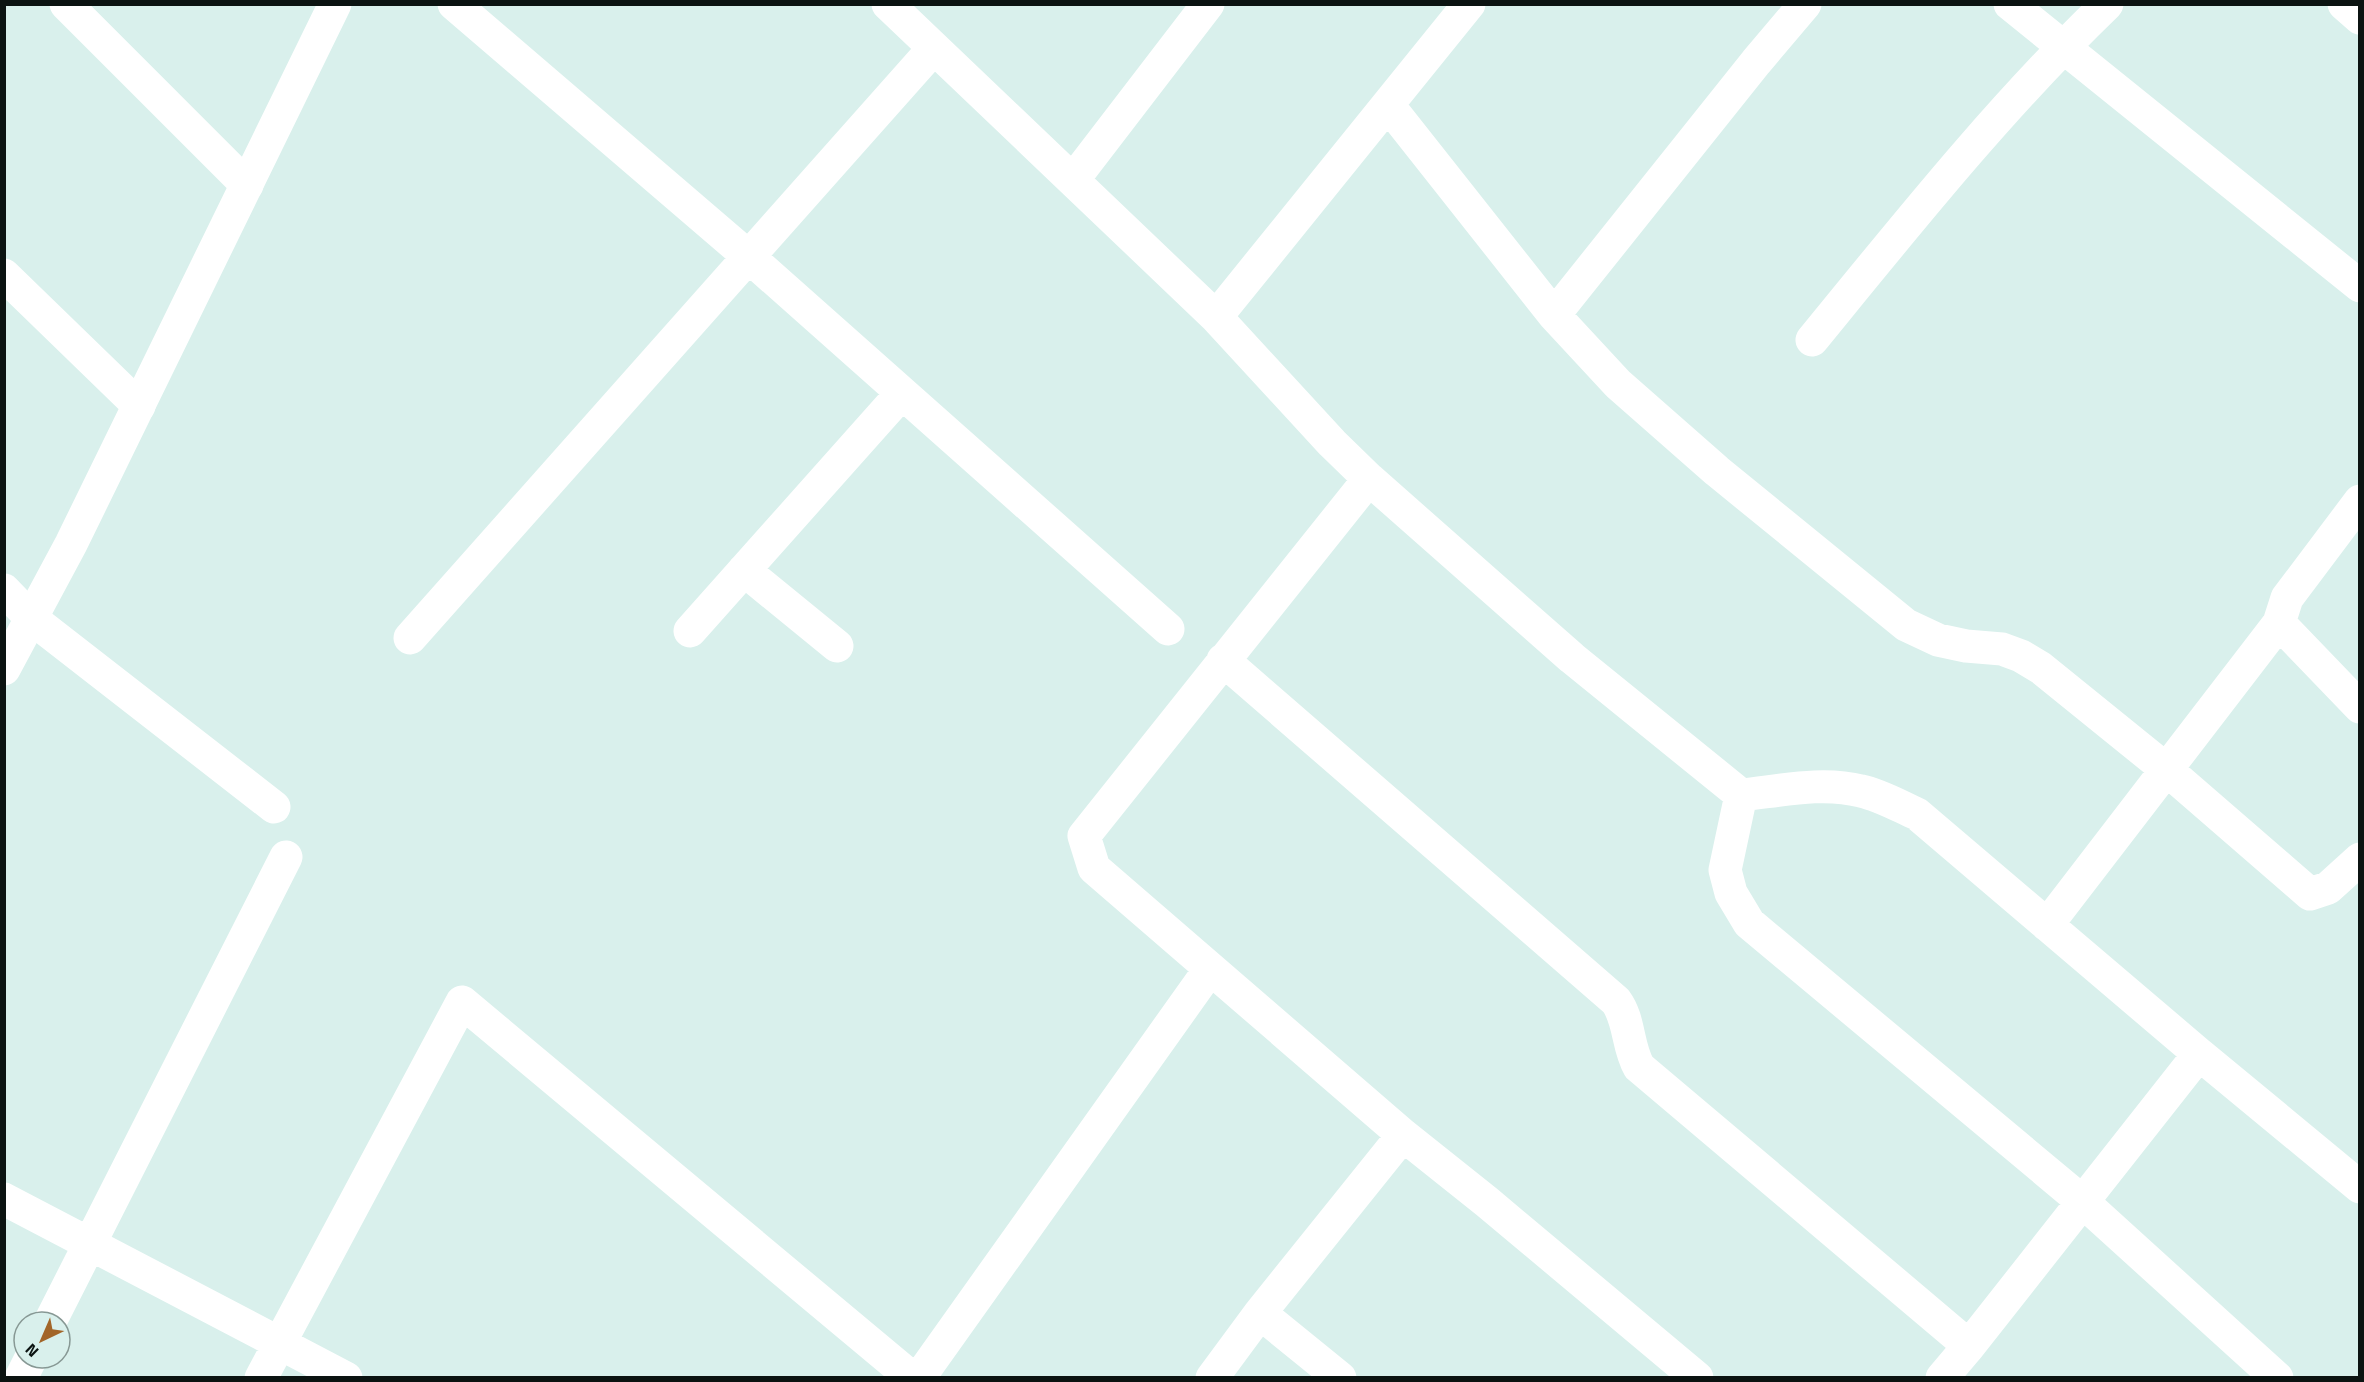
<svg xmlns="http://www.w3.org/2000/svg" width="2364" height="1382" font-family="'Titillium Web',sans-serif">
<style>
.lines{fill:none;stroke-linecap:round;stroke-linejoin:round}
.street{stroke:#fff;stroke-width:33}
.secondary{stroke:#fff;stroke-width:33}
</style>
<rect width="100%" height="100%" fill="#d9f0ec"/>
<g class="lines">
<path class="street" d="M66,4L247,185
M454,4L749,257L1168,629
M888,4L1216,317L1469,4
M2010,4L2360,286
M2344,4L2360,18
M1388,105L1554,315L1618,384L1717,471L1906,625L1938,640L1966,646L2002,649L2021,656L2041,668L2167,770L2310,894L2328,888L2360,859
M1073,180L1208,4
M4,275L139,406
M1554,315L1756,62L1805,4
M1216,317L1332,443L1369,479L1084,836L1094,868L1403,1135L1487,1202L1697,1378
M1812,340C1906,225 2000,107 2107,4
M1369,479L1572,658L1741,795
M2360,501L2287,598L2279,623L2360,707
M744,570L837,646
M4,590L31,618L274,807
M690,631L902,393
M410,638L934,48
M1223,660L1616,1001C1630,1020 1627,1046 1639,1067L1969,1346L1942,1378
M2047,925L2279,623
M2199,1054L2360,1187
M4,1199L346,1378
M50,1322L286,857
M1969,1346L2199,1054L1917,814C1899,806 1880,795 1861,791C1822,781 1780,791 1741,795L1725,870L1731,893L1749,923L2083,1202L2277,1378
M21,1378L31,1358
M261,1378L462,1002L912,1378
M919,1378L1210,969
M1212,1378L1260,1313
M1340,1378L1260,1313L1403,1135"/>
<path class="secondary" d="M4,669L71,544L335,4"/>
</g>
<rect width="2364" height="1382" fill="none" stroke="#0b1311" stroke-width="12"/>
<g transform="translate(42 1340) rotate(224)"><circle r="28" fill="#d9f0ec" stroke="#879894" stroke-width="1.5"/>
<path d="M0-4.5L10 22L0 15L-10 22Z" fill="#a26528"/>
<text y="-9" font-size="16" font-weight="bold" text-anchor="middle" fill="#0b1311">N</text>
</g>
</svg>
